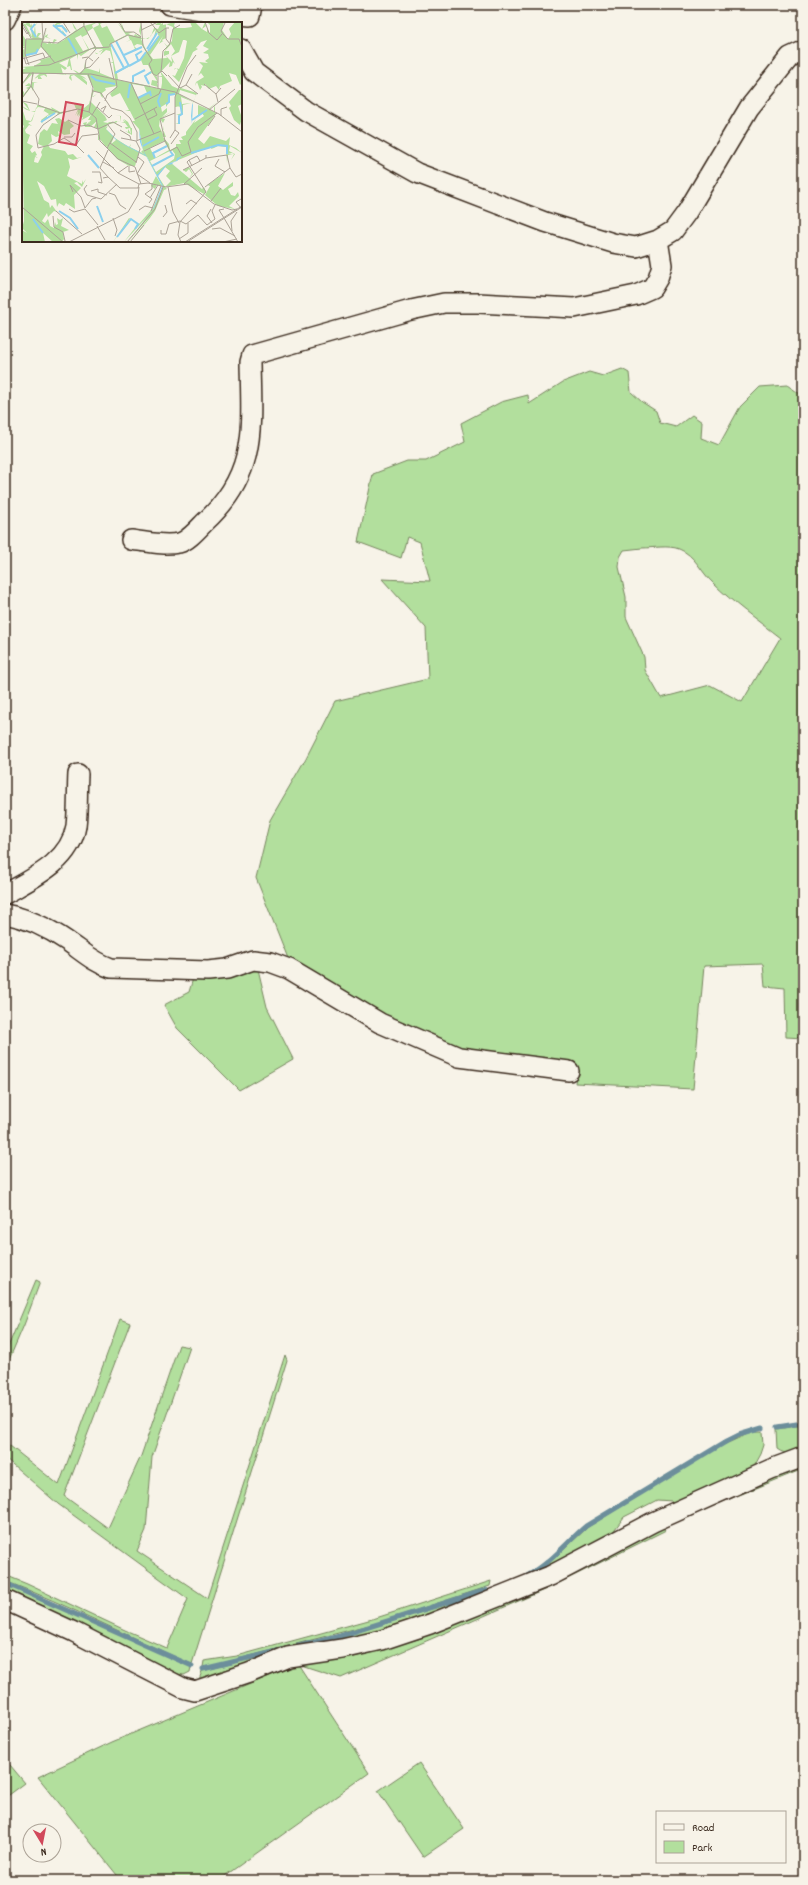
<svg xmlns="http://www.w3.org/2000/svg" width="808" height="1885" font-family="Dekko,sans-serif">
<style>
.green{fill:#b2df9d;stroke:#76845e;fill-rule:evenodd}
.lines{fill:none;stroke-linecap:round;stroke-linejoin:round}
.stream{stroke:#6c8e9b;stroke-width:5}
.minor-casing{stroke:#3b2a1e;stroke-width:22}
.minor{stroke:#f7f3e8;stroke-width:19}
.inset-river{fill:none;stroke:#8cd0ee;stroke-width:2}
.inset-road{fill:none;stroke:#aca397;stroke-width:1}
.view{fill:#d1495b;fill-opacity:0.15;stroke:#d1495b;stroke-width:2}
.inset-edge{fill:none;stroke:#3b2a1e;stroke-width:2}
</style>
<rect width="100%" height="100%" fill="#f7f3e8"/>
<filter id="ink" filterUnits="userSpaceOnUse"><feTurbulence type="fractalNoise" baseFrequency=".025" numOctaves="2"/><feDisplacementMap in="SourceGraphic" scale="8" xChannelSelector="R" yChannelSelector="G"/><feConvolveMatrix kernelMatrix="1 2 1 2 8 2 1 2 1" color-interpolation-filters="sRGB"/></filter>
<g filter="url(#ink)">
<path class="green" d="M622,369L629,373L631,392L642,402L656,411L660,423L676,427L692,415L702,422L701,438L719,445L740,407L760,387L787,385L803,396V1038L786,1037L785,988L765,986L763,964L704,966L693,1089L575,1083L577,1069L461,1051L380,1016L291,966L256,878L270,820L306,758L335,701L428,679L426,628L382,579L430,581L420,542L407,537L401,558L358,542L373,474L407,461H426L465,442L461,423L501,402L528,395L529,404L563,382L589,372L603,376ZM642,548C653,548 669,545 679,549C695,555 701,572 713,583C733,603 757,620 780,638L742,702L710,685L661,698L645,670L644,657L626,617V597L619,567L620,557L624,550Z
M258,969L267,1007L293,1059L239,1090L177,1028L164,1005L189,992L194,975L226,974Z
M36,1280L40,1282L24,1325L5,1369V1354Z
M120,1319L130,1323L64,1496L108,1528L141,1456L179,1345L190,1347L152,1457L146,1530L137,1551L207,1598L285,1355L287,1360L192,1664C130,1638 69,1605 5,1581V1575L27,1584L125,1630L167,1648L188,1599L58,1504L5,1458V1442L59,1485Z
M803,1425V1450C793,1452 786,1456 777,1449L776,1429Z
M752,1432H762L763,1445L760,1454L754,1465L742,1477L676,1505L672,1501L657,1500L624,1517L612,1533L531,1576L557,1556L588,1527L719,1447Z
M803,1464V1469L705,1509Z
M657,1526L664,1527L666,1530L551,1587L341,1678L298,1664L369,1773L219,1880H121L38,1777L112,1742L298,1664L347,1659L418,1639L518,1597Z
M491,1581L490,1586L377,1623L211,1666L203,1667L204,1661L237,1656L376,1618Z
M5,1584L191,1667L190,1672L184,1675L178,1674L5,1592Z
M487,1592L446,1613L198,1683L202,1671L340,1637Z
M5,1759L25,1783L5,1798Z
M419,1763L464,1829L423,1857L378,1791Z"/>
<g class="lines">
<path class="stream" d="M777,1427L803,1423
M527,1576C550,1564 567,1542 586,1526L727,1441L739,1435L762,1428
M5,1583L192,1666
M203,1669L340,1636L486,1590"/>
<defs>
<path id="minor" d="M170,5L221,13L226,23
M221,13L250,16L252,5
M5,20L12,5
M241,49L254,72L306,111L417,173L545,222L613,243L636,247L658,240L673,231L687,212L749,108L790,57L803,51
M131,540C148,542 163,546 179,543C188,541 199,528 205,522C258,473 251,427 250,362L252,355L411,310L444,303H478L574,308L636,295L652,288L658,278L662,265L658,240
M5,894C33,878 70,862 76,826C78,809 77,791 78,774
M5,914C27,918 48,928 67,941C82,951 93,962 111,968L208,971L227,969L253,960L270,962L289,969L380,1023L459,1057L569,1071
M5,1600L74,1632L183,1688L195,1691L249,1673L288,1657L342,1649L382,1640L430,1624L550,1576L653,1522L771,1469L803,1457"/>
</defs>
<use href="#minor" class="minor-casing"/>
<use href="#minor" class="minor"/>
</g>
</g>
<g transform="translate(22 22)">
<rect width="220" height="220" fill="#f7f3e8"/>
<path d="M0,0L4,3L10,15L9,6L3,2L7,0L9,4L10,1V4L13,0L9,6L12,11L13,3L16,0L13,4L14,15L16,11H19L16,15L21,17V12L22,16L25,6L23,14L26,12L25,15L29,17L23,15L21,20L26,22L27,19L30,22L32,17L35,18L31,21L34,22L42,18L45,15L41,11L43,15L41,18L43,15L41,12L40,8L31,4L36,0L40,1L37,2L38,3L42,5L48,10L36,2L34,4L41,9L45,15L54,8L52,6L50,0L55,8L58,6L53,0L58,6L62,4L61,1L62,0V4L76,0L70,3L71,6L77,3L76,0H82L78,2L80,6L85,4L83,0L93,19L104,13L95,0L100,6L99,0L103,10H111L106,12L112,14L113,12L118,15L114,11L119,14L117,9L119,0V8L124,6L119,9V16L124,17L129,14L132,6L136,7L138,3H133L137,0L140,2L141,0V3L153,0L152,4L155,6H163L170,5L168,0H173L180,7L183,0L184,4L180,7L185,10V6L188,12V3L185,0H202L200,8L206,17L209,12L207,7L213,0H220V61L218,63L214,53L207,51L210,59L198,64L197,68L194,64L187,67L183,62V64L179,63L180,65L178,68L175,60L173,64L174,60L182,55L179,51L176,54L181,44L177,40L186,41L183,39L187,36L186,32L181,31L187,27L181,24L185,18L179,20L174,26L176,27L171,30L157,60L150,53L153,54L156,48L154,46L152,48L153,46L157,47L162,36L165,19L163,18H161L157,30L149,34L153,42L151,40L150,44L147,45L148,40L135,54L131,52L135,55L136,61H140V55H135L140,54L139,52V50L150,64L157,67L158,66L162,64L159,66L175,71L173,76L174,73L158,68L157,72L171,80L173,76L171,81L176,83L171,81L170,83L171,80L159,75L160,82L169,81L161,83V92L157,94V102H153L157,101V93H154L160,91V85L153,84L156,85H153V93V73H147L148,79L144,85V82L139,85L140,90L145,86V90L140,95L149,90L140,96L143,97L141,101L138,97L137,104L141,112L142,104V107H152H141L144,115H141L147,122L148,128L154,125V122H159L157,118H161L159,115L164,113V110L174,97L172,101L182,94L180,91L173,96L176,93V83L186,87L195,80L187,87L192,90V86L193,83V90L195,91L193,90L194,92L176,117L182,122L188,114L204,119L208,115L207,123L214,126L220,131L208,124L207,129L213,132L209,138L212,132L210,131L206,132H211L206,133L205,141L204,125L196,124L192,126L189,127L190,124L149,141L167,156L170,152L167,147L164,150L161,148L167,145L171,152L167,156L180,167L182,165L184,170L182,172L162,161L143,165L145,167L142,168L133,189L128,196L108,220L128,194L106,220L124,196L102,220L116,202L108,197L91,220L107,196L117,202L131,186L140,164L135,163L133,167L129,164L134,154L140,164L133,183L141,165L125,135L117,131L113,144H107L95,137L85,126L86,124L84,125L77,116V118H76V113H70H77L76,107L72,105L75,99L68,105H63L61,101L65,100L64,103L68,99L66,103L69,98H66L69,93L60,98L61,95L58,96L59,92L56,95L58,91L55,94L56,89L53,94L56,87L35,93L36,90L25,94V96L19,99L22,102L19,100V98L27,92L22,89L21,91L23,86L16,85L14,87L10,99L6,101L10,104L7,103L3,108L4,111L8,113L5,121L11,124L8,128L10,131L13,129L15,133L17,128L15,133L13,134L16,136L13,135L12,140L16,141L20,133L19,130L22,124L17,125L21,124L16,122L18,111L22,107L25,109L30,101L36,102L33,97L37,96L43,100L46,98L52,104L48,107V112L42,113L36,109L37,114L34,115L29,112L30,119L26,123L28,126L43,129L46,133L51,132L55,136L60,135L51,138L46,136L48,145L45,154L60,162V158L61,161L64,157L60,165L55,160L52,161L59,166L52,173L53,187L44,181L42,184L37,181L35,185L34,177L29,178L22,164L15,159L22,178L27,181L28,186L30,183L35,190L32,189L26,195L25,191L20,199L23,201L26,197L28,204L32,206L33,200L34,203L36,202L35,196L38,198L41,196L39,204L47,208L41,210L42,217L40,220H31L21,211L23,220H0V208L5,211L0,206L2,199L0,109L2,104L0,102V86L4,98L9,99L13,90L5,88L3,87L0,84L7,88L0,79L5,82L8,89H13L14,86L15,85V83L30,87L29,85L38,90L46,89L54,87L52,82H58L62,86L67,82L70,70L67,58L70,69L72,67L65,53H58L62,55L65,58L60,55L65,60V63L52,53L49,54L50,59L47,56L48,53L25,51L24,52L25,54V55L22,53L18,54L20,57H16V55L12,57L18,51H12L10,60L16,61H12L11,69L9,65L0,77V71L2,69V72L6,67L4,66L8,64H3L7,61L9,63L11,51L0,63L7,51L0,52V48L4,46L0,45L12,44L19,40L18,38L12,40L28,35L19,25L14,31L0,36V28L3,27L0,25H3L0,24V12L4,18L11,16L9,15ZM144,2L151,5L150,19L145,24L140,18L144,16ZM71,6L81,25V26L74,25L65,10ZM134,7L132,15L135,10L137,15L125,30L119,17H126ZM66,12L73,25L67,27L60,15ZM59,13L66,27L61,29L53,16ZM106,13L108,18L104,20L109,18L113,27L109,30L115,27L112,24L115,22L120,23L124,30L118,38L102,46L97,36L101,46L94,50L88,22ZM141,14L137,22L141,19L145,25L142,30V34L147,32V29H143L149,22L153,29L149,34L150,39L149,40V39L144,34L145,36L131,37L128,33ZM69,27H81L78,29L75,32L73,30L74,32L81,28L78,33L84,28L88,29L91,40L88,41H91L93,57L78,51V46L77,50L64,46L63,40L62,48L57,51L54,49L51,48L56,52L44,53L14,50L46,53L41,52L39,45L43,48L45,46L37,41L47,37L45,45L48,44L49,48H50L48,37L55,33L56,38V32L59,34ZM119,38L121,43H126L129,49L123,54L128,64L96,58L95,51ZM130,51L135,59L130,58L129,63L136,65L135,61H140L139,67L128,65L123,54ZM110,62L122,64L125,71L116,76ZM95,64L88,72L90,75L98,71L107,88L103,89H108L104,90L108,89L113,99H110L117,107L121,128L119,130L122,132L108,125L109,122L107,125L93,116L94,118L89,122L92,115L84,107L86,104L83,106L87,102L93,101L95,103L97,104L93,101L95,100V99L103,101L106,105H103L104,107L108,106L109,112L106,107V110L103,109L110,113V106H109L106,100L102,97L106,100L102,97L104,101L101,97L102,100H99V94L93,93L98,94L99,100L94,99L92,100V97V100H87L84,103L86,101L81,100L85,98L83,94L68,79L69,75H71L75,72L70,75L72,69L78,71L79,74L81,76L80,71L84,68L83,66ZM142,119L147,128L138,133L137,128L138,133L133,136L128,126ZM150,128L153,132L152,137L134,150L128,139ZM143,145L148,149L144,154L149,159L143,165L136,154ZM217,68H220V82L216,84L220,96L218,103L212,98L207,86L209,84L207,80ZM203,151L196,164L201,168L211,160V164L206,167L209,173L213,174L216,170L217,174L207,184L213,187L196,184L183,173L188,164L185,163Z" fill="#b2df9d" fill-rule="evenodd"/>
<path d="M96,63L117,107L121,128L135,153L142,145L148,141L154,139L155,136L160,134L154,122L170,102L169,94L170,83L171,81L170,102L154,122L160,134L155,139L150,141L183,171L151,142L145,143L136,154L141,164L132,186L104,220L131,187L140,164L124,134L114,129L97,120L92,116L83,106L96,119L123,133L118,120L117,107Z" fill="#8cd0ee"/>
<path class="inset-river" d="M13,2L9,7L14,15M31,3L44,14M34,4H40L45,10M46,16L55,32M94,19L107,44M89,22L102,46M125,27L135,11M126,29L137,14M4,33L14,31L16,27M102,33L120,25M116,38L114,33L120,29M107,44L118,38L124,30M93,51L106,44M69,54L74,58L93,62M111,60V54L123,48M127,62L123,54L129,50M106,76L108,62M116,76L128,70L129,74M144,82L147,80V73L153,72M138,85L136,79L139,71M170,98L185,88M19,100L33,91M157,102V94L160,92L158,80M121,124L137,115M169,131L196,123L205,124V132M66,133L77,146M133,136L131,131L145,124M130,144L151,133L148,129M75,184L81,200M37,189L48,196L56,207M11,197L21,211M95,215L109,197L116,202L113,207"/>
<path class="inset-road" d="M20,0L21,17M41,0L48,11M97,0L103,10H112L119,15M119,0L121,24L130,38L127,42L131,52L135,54M128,0L137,11L144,6M183,0L187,11L195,18L200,12M0,1L9,16M203,1L199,9L201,12L206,17H217L220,25M0,4L5,12L7,10M24,6L19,24L33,41M119,8L136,0M20,20L36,21L62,4V0M148,21L151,7L158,3M88,25V22L106,13L119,16M74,26L87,25M2,35L4,42L29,34M60,36L66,35L71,39M87,36L92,58M0,37L21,31L23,36M7,43L3,32L4,17H22M12,44L27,43L74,25M63,46L68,45L77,35M139,50L141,29L148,22L144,17V6H147M0,51L69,52L153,70L197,92L220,110M58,52L63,46L64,38L74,27L62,4M66,52L71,66L67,90L74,96L78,119L96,137L113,145L119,162M146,53L158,66M109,61L132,112M0,62L8,51M182,62L194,72M164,63L176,72M9,64L17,77L16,83L38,91M158,66L164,63L170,52M136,67V52L140,49L145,54M71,69L79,71L89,86L100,89L108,96L115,110V118M0,76L9,64L11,50M0,79L15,82M83,79L85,73L95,65L94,58M196,80L194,72L199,66M118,82L137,72L139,67M75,85L87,96L90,93M79,87L84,84L81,90M187,88L213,67M70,93L78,80M199,94V87L205,85M113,97L135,85M46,98L59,104L66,103L76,107M125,98L135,93L132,87M186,104L193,94M76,107L91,100L100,105M98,108L108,114L109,118M42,115H50L53,111M99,116L114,119L139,109M148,116L153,108V75L165,45L174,33M143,118L148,129L155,125L160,134L169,130L166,120L176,105L195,91M88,121L114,140M149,122L157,111L153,108M54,124L42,116L32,122L16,126L14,113L21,103L38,91L56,87L67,90M85,126L93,112L86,103M74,129L96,151L117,162M122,129L143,119L138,97L153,91M62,131L54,123L60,114L76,112M116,135L122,140L115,152L128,161M184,136L205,133L208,146M197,137L193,144L203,150M167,138L175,134L178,139M81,140L92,146M114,141L118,127L114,119M107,144V150L113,149M78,146L86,128M78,146L86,155M161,148L184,136V133M70,150H78L80,161L76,160M96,151L106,144M81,156L86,155L98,166H117M162,162L180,146M65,163L62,167L65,173L79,177L95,162M146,165L151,190L157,201M183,165L208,146L214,155L220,152M116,166L117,162L126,161L144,165L166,162L192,182M69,169L76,167V170L85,173M51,170L48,163L59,175L63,186M87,171L93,173L98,183L104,187M128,176L136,163M189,179L199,166M127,181L130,177L123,172L130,167V161M164,182L169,178L175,182M192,182L210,188L215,187M0,185L41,220M63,186L70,177L74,176M219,186L214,180L219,177L220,180M47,187L52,190L63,187L76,203M189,187L185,194L190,201M202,187L197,188L202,196M117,188L123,184L131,186M34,189L60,212M129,189L139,164M31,194L32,205L41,210L43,219M141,195L145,190L143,183M91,196L95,208L93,214M202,196L216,220M75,204L83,218M190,207L198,206L213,214M139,208V212H144L147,202L158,199L164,202L176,193L185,203L193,197L190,189L193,183M210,209L209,199L215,190M157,217L166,211V201M47,220L106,190L116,173L117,165M105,220L133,187L141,165M108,220L122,203M159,220L156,213L158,200L184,170L165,140L167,138L170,144M163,220L220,184M165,220L220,185M201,220L215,217"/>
<path class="view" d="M44,80L61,83L54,123L37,120Z"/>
<rect width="220" height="220" class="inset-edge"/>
</g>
<rect width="808" height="1885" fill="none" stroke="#f7f3e8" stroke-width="20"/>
<rect x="10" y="10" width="788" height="1865" fill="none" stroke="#3b2a1e" stroke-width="1.5" filter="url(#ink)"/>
<rect x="656" y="1811" width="130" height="52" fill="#f7f3e8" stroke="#aca397"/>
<rect x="664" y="1824" width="20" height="6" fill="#f7f3e8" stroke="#aca397"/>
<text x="692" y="1831" font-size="12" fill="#3b2a1e">Road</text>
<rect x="664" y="1841" width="20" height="12" fill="#b2df9d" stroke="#aca397"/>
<text x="692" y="1851" font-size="12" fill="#3b2a1e">Park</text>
<g transform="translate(42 1843) rotate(170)"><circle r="19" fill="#f7f3e8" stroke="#aca397"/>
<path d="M0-3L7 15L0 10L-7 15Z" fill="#d1495b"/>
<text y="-6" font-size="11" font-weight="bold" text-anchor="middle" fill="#3b2a1e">N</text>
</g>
</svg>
